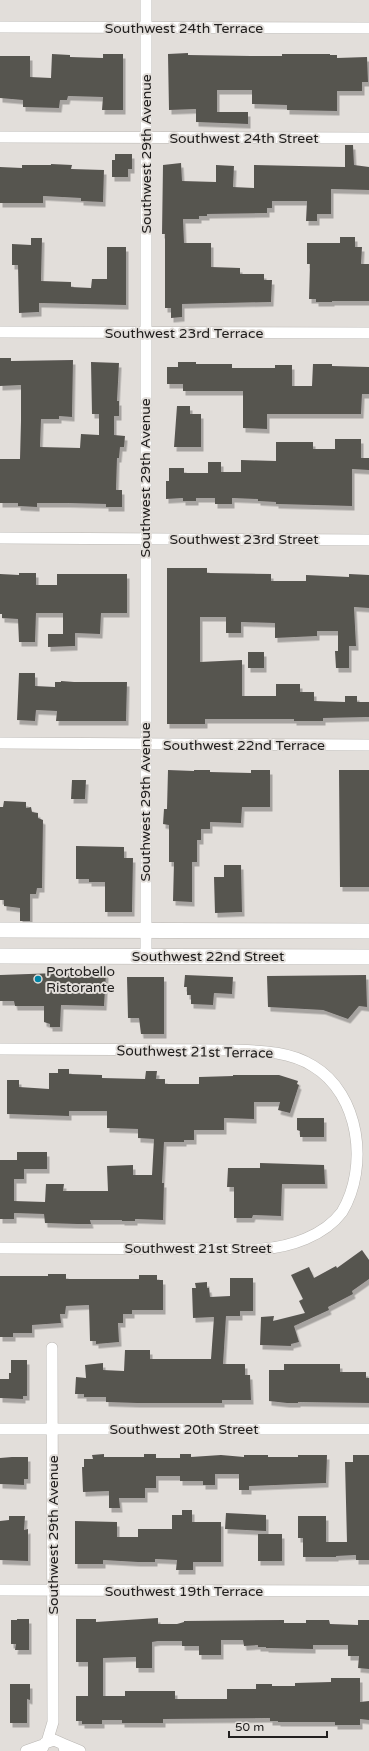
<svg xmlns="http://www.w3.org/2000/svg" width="369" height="1751" font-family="'Varela Round',sans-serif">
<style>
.building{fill:#575450;filter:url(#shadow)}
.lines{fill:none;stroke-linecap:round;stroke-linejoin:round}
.street-casing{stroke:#b9b6b2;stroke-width:12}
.secondary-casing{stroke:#b9b6b2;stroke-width:16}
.street{stroke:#fff;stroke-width:11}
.secondary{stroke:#fff;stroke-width:15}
.poi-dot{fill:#0084a6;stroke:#e2deda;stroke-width:1.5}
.labels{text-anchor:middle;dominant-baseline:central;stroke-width:4;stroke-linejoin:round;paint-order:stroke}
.street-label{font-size:14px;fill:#22201f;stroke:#e2deda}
.poi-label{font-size:14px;fill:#22201f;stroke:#e2deda;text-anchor:start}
</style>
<defs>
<filter id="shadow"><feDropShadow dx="2.5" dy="4.5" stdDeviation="0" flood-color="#0004"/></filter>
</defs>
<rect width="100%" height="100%" fill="#e2deda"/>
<path class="building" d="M188,53V55L251,56H282V54H330V55H337V58L367,57L368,82H362V91H337V111L287,110V105L252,104V90H217V112H248V124L196,122V109L169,110L168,54Z
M52,54L70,55V57L103,58V54H123V110H102L103,97L68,96L67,100H60L59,108L23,107V100L0,98V56H30V77L51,78Z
M345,145H353L354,165L369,167V190L331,189V214H317V221H306L307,201H272V208H267V213L207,214V216H199V219H183L184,243H211V267L240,268V274H264V280H272L271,302L182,304V317L171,318V308H165V234H162L163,165L181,163L182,181L216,182V165L234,166L233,187L254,188V165L345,167Z
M115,154H132V169H128V177H112V160H115Z
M51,164L72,165L71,169L104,170L103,202L81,201V198L43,196V203H0V167L22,168V165H51Z
M340,237H355V247H362L361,264H369V301H332V302H316V299H309L310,264H307V243H340Z
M31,238H42L41,281L71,282V287L91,288L92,279H107V247H126V305L39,303V312L19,313L18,265H12V244L31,245Z
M0,358H11V361L73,360L72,417L59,416V419H41L40,447L80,448L81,434L99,435V414H92L91,362L119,363L117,401H119V416H114V435L125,436L124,447H120L119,458H117L116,490H122V507H106V504L67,503H37V507L18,506V503H0V459H20L21,421V385L0,386Z
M178,362H196V364H232V368H275V365H292V386H312L313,364H332V366L369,367V394H362L361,414H267V429L243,428V391H183V384H167V367H178Z
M177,406H190V414H201V447H174Z
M335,439H361V458H369V470L352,469V506L276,504V502L258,501V499L232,498V504H215V498H196V501H183V498L166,499V481H169V468H184V473H208V462H221V472H241V460L276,461V442H313V449H335Z
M167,568H207V573L271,574V581H306V575L349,577V574L369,575V608L354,607L356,646H349V668H336L335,651H338V631H317V636L275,638V623L241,622V633H226V617H200V662L242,660V696H276V684H300V692H314V701L345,702V696H357V702H369V717L323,718V721H294V719H205V724H167Z
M19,573H36V585H57V574H127V613H101L100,634L75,633V646L48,647V634H63V613H36L35,642H19L18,619L2,618V614H0V574L19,575Z
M248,652H264V668H248Z
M19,673H35V686L55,687V682H61V681L74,682H127L126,721H56L57,711L36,710L35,721L17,720Z
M168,770L194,771V770H210V772L251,773V770H270V807H242L241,823L210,822V829H201V840H197V862H192V902L173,901L174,862H169V825L163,824L164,809H167Z
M339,770H369V887H340Z
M72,780H86L85,799H71Z
M4,801L26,802V808L31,807L32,812L38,813V818L43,820L42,888H37L36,894H30V921H20V908L4,906V900H0V807H3Z
M76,846L124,847V858H133L132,912H105V882H89V879H76Z
M224,865H241L242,912L215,913L214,877H224Z
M58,973H106L104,1006L61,1005L60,1027H50V1024L44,1022V1006H15L14,1001H0V975Z
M185,975L233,977L232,994L214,993L213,1005L191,1004V995H187V987H184Z
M366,975L367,1007L359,1006L348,1019L323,1010L268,1007L267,976Z
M127,977H164V1034H141L139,1018H128Z
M58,1069H69V1074L102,1075V1078L145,1079L146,1071H157L156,1079H165V1084H199V1077L233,1076V1075H279L298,1081L297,1084L299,1085L290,1113L278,1110L280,1102H254V1119L224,1118V1130H194V1140H184V1142H164L162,1183H164L163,1220L135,1219V1221H122V1220H90L91,1224H77L45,1223L44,1214L14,1213V1219H0V1160H17V1152H47V1169H24V1179H14V1201L45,1202L46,1184H64L63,1191H108L107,1166L133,1165V1175H152L154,1139L138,1138V1129L107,1128V1111H69V1116L7,1114V1080H19V1087L49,1089V1073H58Z
M297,1118H324V1137H300V1131L297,1130Z
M260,1163L324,1165L325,1184H282L281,1216L253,1215L252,1218H234V1187H227L228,1168H260Z
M362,1250L369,1260V1279L352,1291L353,1294L328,1307L329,1310L294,1326L299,1342L291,1344V1346L260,1345L261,1317L274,1316L273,1321L305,1313L299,1301L303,1299L291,1275L309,1267L314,1278L336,1266L337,1268Z
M48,1274H66V1279H139V1275H157V1280H163V1310H132V1314H123V1323H118L119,1342L96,1344V1341H90L89,1305L66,1306L65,1314H60L61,1323L32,1325V1333H13V1337H0V1276H48Z
M230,1278H253V1311H240V1316H226L223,1364H245V1375H250L251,1400H222V1403H137L106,1402V1397H84V1394H75L76,1377L86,1378L85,1365L103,1363V1370L124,1371L125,1350H150V1359H211L214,1317L193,1318L192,1288H196L195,1283L207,1282V1288H209L210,1297L230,1296Z
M11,1360H27V1396H23V1399L0,1398V1379H9V1373H11Z
M284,1364H340V1372H366V1378H369V1403L298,1402V1403H287L269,1401V1370H284Z
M104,1454V1457H144V1454H156V1458H180V1454H191V1457L221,1455L244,1457V1455H268V1457H298V1455H327L326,1483L249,1486V1490H239V1474H215V1485H203V1481H180V1476H156V1488H145V1498H119L120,1508H109V1491L83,1492L82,1467H84V1459H93L92,1455Z
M353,1455H369V1560H356V1555L336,1556V1557H303V1538H298V1516H326V1542H347L345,1462H353Z
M12,1457H28V1479H24V1485L0,1484V1458Z
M182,1510H192V1522H221V1562H193V1570H176L177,1560L155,1559V1562H138L103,1560V1564H75V1521L117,1522V1537H138V1529H172V1515H182Z
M226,1513L266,1515V1531L225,1529Z
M9,1516H25L24,1530L28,1529V1561L0,1560V1521L9,1520Z
M258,1534H282V1561H258Z
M158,1618V1624H177L184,1622V1621L284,1620V1623H306V1620H329L330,1624L358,1625V1620H369V1669L358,1668L359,1656H348V1645H313V1649L266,1648V1647H258V1645L244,1646L243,1640H221V1655H199V1646H182V1641H158L152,1642V1668H136V1657L103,1658V1696H125V1691H175V1699H227V1689H256V1684H272V1686H295V1683L331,1682V1678H360V1702L369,1701V1720L360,1719V1725H335V1722H278V1721H270V1718L163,1719V1723H122V1720H102V1724H82V1721H76V1696H88V1662H76V1619H96V1622Z
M17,1619H29V1650H15L16,1644H11V1620H17Z
M10,1684H30V1700L27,1699V1723H10Z"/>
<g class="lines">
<defs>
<path id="street" d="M0,27L369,28
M0,137L369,138
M0,332L369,333
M0,538L369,540
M0,743L369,745
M146,956V0
M0,1049L233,1050C261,1051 289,1051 313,1066C360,1094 369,1167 342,1212C324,1236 290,1247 262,1249L0,1248
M0,1429H369
M0,1590L369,1591
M47,1742L53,1722L52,1348
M63,1744L80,1751
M26,1751L43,1745
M41,1751L45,1743L54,1740L63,1744L65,1751"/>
<path id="secondary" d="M0,930L369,931
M0,956L369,957"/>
</defs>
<use href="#street" class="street-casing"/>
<use href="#secondary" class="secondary-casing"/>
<use href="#street" class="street"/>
<use href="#secondary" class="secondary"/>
</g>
<circle class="poi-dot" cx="38" cy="979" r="4"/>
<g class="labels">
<g class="street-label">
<text x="184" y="28">Southwest 24th Terrace</text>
<text x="244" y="138">Southwest 24th Street</text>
<text transform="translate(146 154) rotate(-90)">Southwest 29th Avenue</text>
<text x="184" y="333">Southwest 23rd Terrace</text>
<text transform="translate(145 478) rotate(-90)">Southwest 29th Avenue</text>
<text x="244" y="539">Southwest 23rd Street</text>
<text x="244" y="745">Southwest 22nd Terrace</text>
<text transform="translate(145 802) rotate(-90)">Southwest 29th Avenue</text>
<text x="208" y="956">Southwest 22nd Street</text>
<text transform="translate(195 1052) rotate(1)">Southwest 21st Terrace</text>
<text x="198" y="1248">Southwest 21st Street</text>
<text x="184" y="1429">Southwest 20th Street</text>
<text transform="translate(53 1535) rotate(-90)">Southwest 29th Avenue</text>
<text x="184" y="1591">Southwest 19th Terrace</text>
</g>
<g class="poi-label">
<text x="46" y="971">Portobello<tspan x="46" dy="16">Ristorante</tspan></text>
</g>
</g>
<path d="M229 1731v6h98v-6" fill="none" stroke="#22201f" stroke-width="2"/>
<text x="235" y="1731" font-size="12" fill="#22201f" stroke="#e2deda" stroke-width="3" paint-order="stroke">50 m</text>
</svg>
